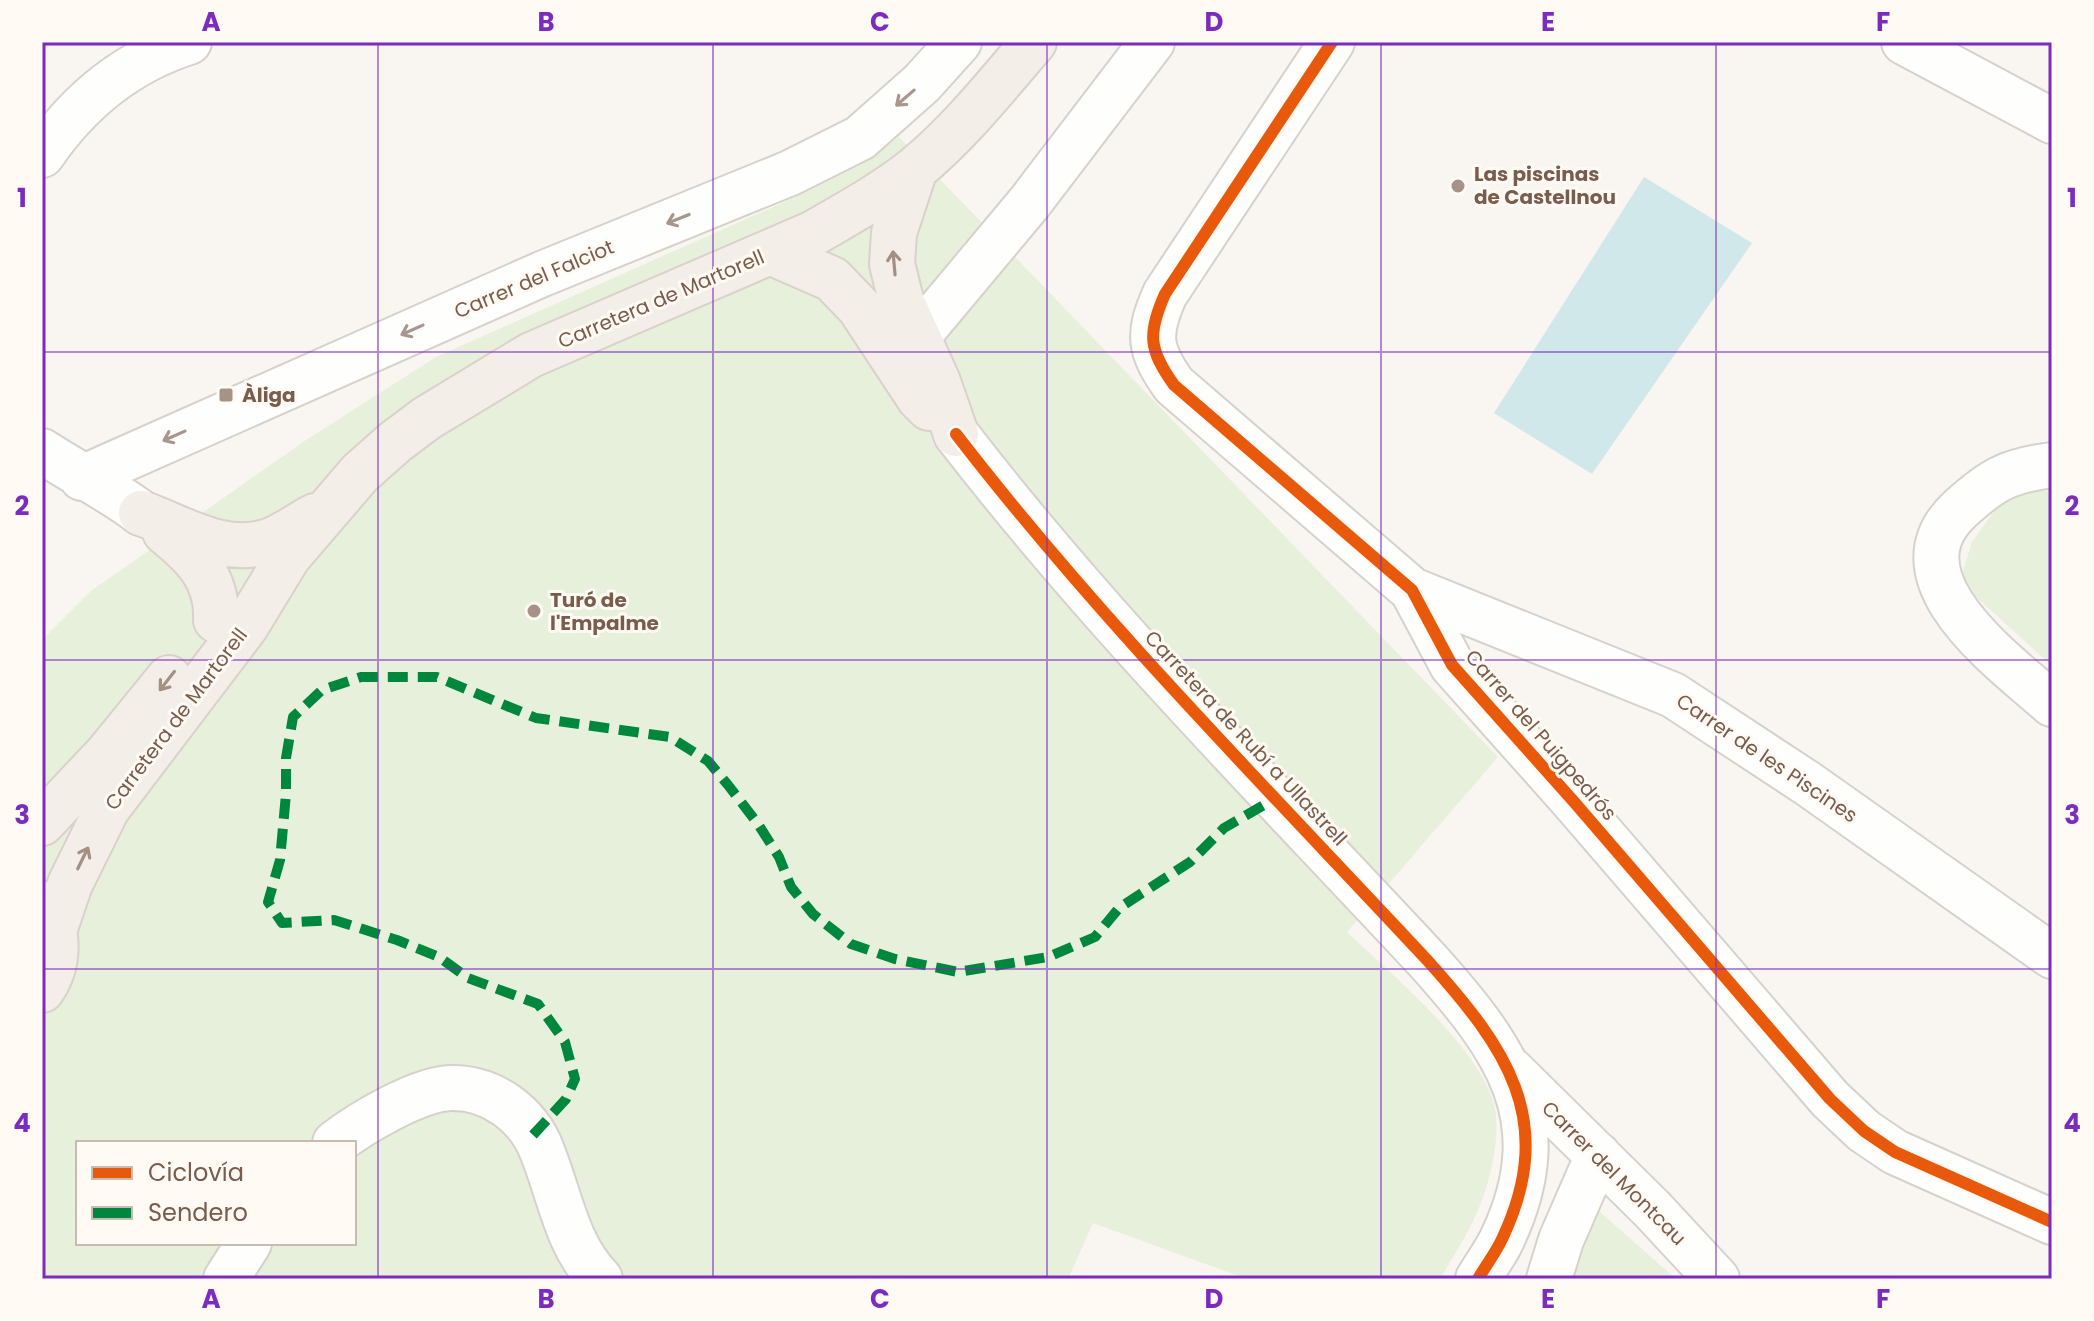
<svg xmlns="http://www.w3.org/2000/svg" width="2094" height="1321" font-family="Poppins,sans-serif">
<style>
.green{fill:#e7f0db;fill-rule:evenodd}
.water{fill:#d0e8ea}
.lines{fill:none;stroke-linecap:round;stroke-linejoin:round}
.minor-casing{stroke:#d7d1cb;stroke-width:48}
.major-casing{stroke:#dad1cc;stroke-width:48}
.minor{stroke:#fefefd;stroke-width:44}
.major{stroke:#f3eee8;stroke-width:44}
.quiet{stroke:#00873e;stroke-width:10;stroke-dasharray:20 10;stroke-linecap:butt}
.cycleway-casing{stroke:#fffaf3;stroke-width:17}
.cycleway{stroke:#e8590c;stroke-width:12}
.oneway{stroke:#a8958b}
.oneway2{stroke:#a48f83}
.grid{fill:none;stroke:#7b2cbf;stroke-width:2;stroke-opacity:0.55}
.poi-dot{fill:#a69286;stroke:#fffaf3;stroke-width:3}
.labels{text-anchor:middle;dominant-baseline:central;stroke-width:6;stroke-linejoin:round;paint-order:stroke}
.poi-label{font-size:20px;font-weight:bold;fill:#7a5c4d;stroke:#fffaf3;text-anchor:start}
.street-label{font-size:20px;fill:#7a5c4d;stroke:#fffaf3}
.neatline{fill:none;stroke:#7b2cbf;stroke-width:3}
.grid-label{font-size:26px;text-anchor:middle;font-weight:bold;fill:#7b2cbf}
</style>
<rect width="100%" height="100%" fill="#f9f5f0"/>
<path class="green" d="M899,137L1498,757L1347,932C1390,973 1489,1055 1496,1114C1499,1147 1489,1185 1476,1215C1466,1237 1452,1258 1440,1279H1247L1093,1223L1068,1279H42V640L91,591L306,440L436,357L800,195L858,166ZM78,1143H354V1243H78Z
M2028,490L2052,491V666L1974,595L1962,574L1972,542L1998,506Z
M1591,1204L1676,1279H1573Z"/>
<path class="water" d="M1644,177L1752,243L1592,474L1494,413Z"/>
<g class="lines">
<defs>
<path id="minor" d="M1332,42L1165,294C1147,334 1149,350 1174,385L1412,590L1452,665L1575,803L1830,1099L1864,1131L1895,1152L2052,1222
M1904,42L2052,121
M42,155C79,101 126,62 189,42
M918,336L1030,202L1152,42
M956,434C1101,622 1267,788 1428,961C1505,1047 1558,1119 1503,1237C1497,1251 1486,1265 1478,1279
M42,451C75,473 110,489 141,513
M2052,465C2008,471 1993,479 1960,509C1886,578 2005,662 2052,704
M82,478L542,274L790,173L860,138L922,83L959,42
M1412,590L1673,695L1807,783L2052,956
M1511,1070L1652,1209L1717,1279
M335,1143C361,1123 418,1089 451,1088C491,1087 528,1114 542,1151C560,1195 566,1244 600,1279
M226,1279L249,1243
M1549,1279L1561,1240L1598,1155"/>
<path id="major" d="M915,169L894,233L892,264L901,300L938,382L956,434
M770,252L832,279L859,307L919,398L929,408
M141,513C185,529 225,557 272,540C287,534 301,523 315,516
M165,532C195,556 218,579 216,620
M42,823L108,753L169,678
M54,931L70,884L107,809L246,626L288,557L360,473L395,442L427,418L531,355L814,233C848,213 884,194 915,169C960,132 996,86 1034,42
M42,990C60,964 60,932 43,904"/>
</defs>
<use href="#minor" class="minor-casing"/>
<use href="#major" class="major-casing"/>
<use href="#minor" class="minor"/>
<use href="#major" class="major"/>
<path class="quiet" d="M533,1135L566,1099L575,1079L565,1042L538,1004L468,978L439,957L397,940L334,920L282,923L268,902L280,860L286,794V758L293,717L322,690L361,677H437L536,718L670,737L708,761L728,785L758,824L779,857L791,887L813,914L851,944L895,959L958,972L1048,957L1095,937L1119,908L1190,862L1224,828L1276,798"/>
<defs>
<path id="cycleway" d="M1332,42L1165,294C1147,334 1149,350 1174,385L1412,590L1452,665L1575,803L1830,1099L1864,1131L1895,1152L2052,1222
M956,434C1101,622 1267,788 1428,961C1505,1047 1558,1119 1503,1237C1497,1251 1486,1265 1478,1279"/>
</defs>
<use href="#cycleway" class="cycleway-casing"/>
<use href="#cycleway" class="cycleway"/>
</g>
<defs><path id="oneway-shaft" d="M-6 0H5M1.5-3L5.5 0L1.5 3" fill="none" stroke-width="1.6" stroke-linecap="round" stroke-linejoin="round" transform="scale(2)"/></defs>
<g class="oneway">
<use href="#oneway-shaft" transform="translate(905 98) rotate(139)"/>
<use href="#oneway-shaft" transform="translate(678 219) rotate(158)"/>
<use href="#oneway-shaft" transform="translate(412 330) rotate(156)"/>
<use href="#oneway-shaft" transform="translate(174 436) rotate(156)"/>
</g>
<g class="oneway2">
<use href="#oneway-shaft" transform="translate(894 263) rotate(-95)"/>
<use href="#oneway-shaft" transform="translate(167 681) rotate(128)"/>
<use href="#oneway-shaft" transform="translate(83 858) rotate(-64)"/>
</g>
<path class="grid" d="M378,42V1279M713,42V1279M1047,42V1279M1381,42V1279M1716,42V1279M42,352H2052M42,660H2052M42,969H2052"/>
<g class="poi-dot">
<circle cx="1458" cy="186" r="8"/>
<rect x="218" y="387" width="16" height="16" rx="4"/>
<circle cx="534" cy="611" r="8"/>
</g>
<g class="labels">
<g class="poi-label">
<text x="1474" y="174">Las piscinas<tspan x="1474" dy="23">de Castellnou</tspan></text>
<text x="242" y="395">Àliga</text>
<text x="550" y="600">Turó de<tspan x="550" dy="23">l'Empalme</tspan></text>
</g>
<g class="street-label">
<text transform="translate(534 279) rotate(-23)">Carrer del Falciot</text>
<text transform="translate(661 299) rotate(-23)">Carretera de Martorell</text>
<text transform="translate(176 719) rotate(-53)">Carretera de Martorell</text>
<text transform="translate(1541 735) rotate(49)">Carrer del Puigpedrós</text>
<text transform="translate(1246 738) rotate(47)">Carretera de Rubí a Ullastrell</text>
<text transform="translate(1767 758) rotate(34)">Carrer de les Piscines</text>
<text transform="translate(1614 1173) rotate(45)">Carrer del Montcau</text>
</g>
</g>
<rect width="2094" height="1321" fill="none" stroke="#fffaf3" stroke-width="88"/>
<rect x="76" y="1141" width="280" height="104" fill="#fffaf3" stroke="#cabbb1" stroke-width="2"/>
<rect x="92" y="1167" width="40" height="12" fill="#e8590c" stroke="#cabbb1" stroke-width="2"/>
<text x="148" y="1181" font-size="24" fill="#7a5c4d">Ciclovía</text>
<rect x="92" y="1207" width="40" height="12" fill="#00873e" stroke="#cabbb1" stroke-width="2"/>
<text x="148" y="1221" font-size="24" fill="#7a5c4d">Sendero</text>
<rect x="44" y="44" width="2006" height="1233" class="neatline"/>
<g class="grid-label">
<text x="211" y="31">A</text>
<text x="546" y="31">B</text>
<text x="880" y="31">C</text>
<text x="1214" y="31">D</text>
<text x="1548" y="31">E</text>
<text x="1883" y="31">F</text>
<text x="22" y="207">1</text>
<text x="2072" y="207">1</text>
<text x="22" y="515">2</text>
<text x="2072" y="515">2</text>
<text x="22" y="824">3</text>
<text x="2072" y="824">3</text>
<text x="22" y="1132">4</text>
<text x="2072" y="1132">4</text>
<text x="211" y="1308">A</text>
<text x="546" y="1308">B</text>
<text x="880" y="1308">C</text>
<text x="1214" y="1308">D</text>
<text x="1548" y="1308">E</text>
<text x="1883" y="1308">F</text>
</g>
</svg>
